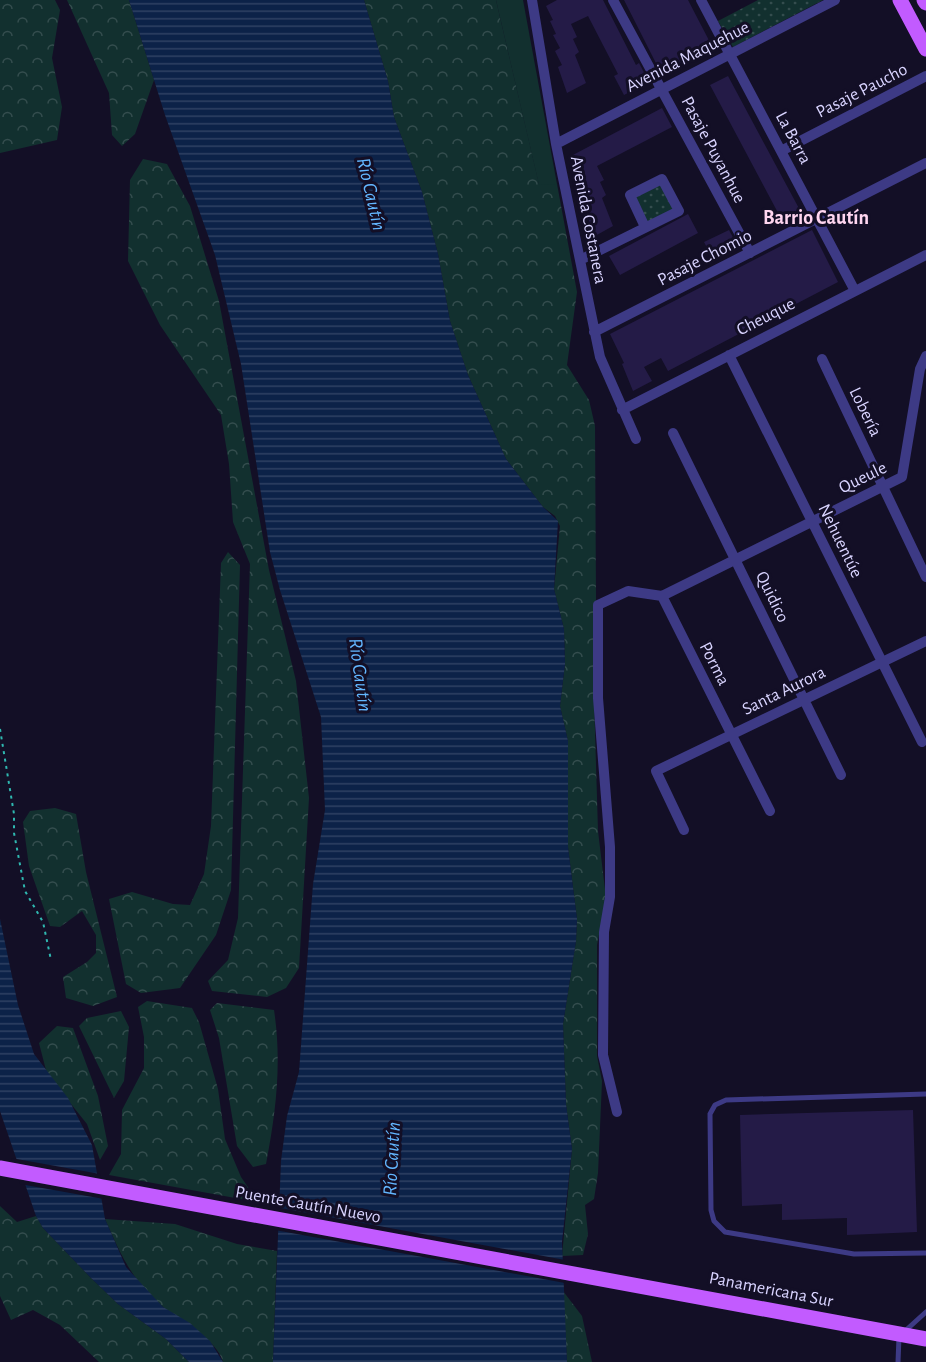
<svg xmlns="http://www.w3.org/2000/svg" width="926" height="1362" font-family="'Alegreya Sans',sans-serif">
<style>
.grass{fill:url(#grass-dots)}
.forest{fill:url(#forest-crowns)}
.park{fill:#12302f}
.water{fill:url(#water-rules)}
.pier{fill:#130f26}
.building{fill:#241b47}
.lines{fill:none;stroke-linecap:round;stroke-linejoin:round}
.path{stroke:#2fb8b0;stroke-width:2;stroke-dasharray:3 4.5;stroke-linecap:butt}
.lane{stroke:#3d3a85;stroke-width:5}
.street{stroke:#3d3a85;stroke-width:10}
.primary{stroke:#c25bff;stroke-width:15}
.labels{text-anchor:middle;dominant-baseline:central;stroke-width:6;stroke-linejoin:round;paint-order:stroke}
.street-label{font-size:18px;fill:#d9d4ff;stroke:#130f26}
.water-label{font-size:20px;font-style:italic;fill:#62b6ff;stroke:#130f26}
.neighbourhood-label{font-size:20px;font-weight:bold;fill:#ffd6f0;stroke:#130f26}
</style>
<defs>
<pattern id="grass-dots" width="8" height="8" patternUnits="userSpaceOnUse" patternTransform="scale(1.5)"><rect width="8" height="8" fill="#12302f"/><path d="M2 2h.1M6 6h.1" fill="none" stroke="#344d4e" stroke-width="1.8" stroke-linecap="round"/></pattern>
<pattern id="forest-crowns" width="20" height="18" patternUnits="userSpaceOnUse" patternTransform="scale(1.5)"><rect width="20" height="18" fill="#12302f"/><path d="M2 6a3 3 0 1 1 6 0M12 15a3 3 0 1 1 6 0" fill="none" stroke="#344d4e"/></pattern>
<pattern id="water-rules" width="6" height="5" patternUnits="userSpaceOnUse" patternTransform="scale(1.5)"><rect width="6" height="5" fill="#0c2248"/><path d="M0 2.5h6" fill="none" stroke="#2f4163"/></pattern>
</defs>
<rect width="100%" height="100%" fill="#130f26"/>
<path class="grass" d="M758,0H823L733,47L718,21Z
M661,182L676,210L647,223L633,196Z"/>
<path class="forest" d="M0,0H55L60,10L52,58L62,107L57,140L0,153Z
M67,0H129L154,80L135,134L122,146L112,135L109,93Z
M364,0H496L539,184H557L577,292L567,365L589,400L595,426L596,599L593,666L598,831L606,898L597,945V1056L602,1081L598,1173L594,1199L585,1205L588,1234L583,1255L562,1256L572,1149L566,1104L563,1024L576,941L577,919L568,847V741L560,706L565,664L564,629L554,589L560,526L555,516L543,507L506,459L468,375L450,321L438,254L422,192L394,117L388,81Z
M143,159L167,164L190,206L219,301L269,570L296,681L309,798L299,968L286,988L267,997L212,991L208,981L228,960L238,918L250,564L233,522L229,464L221,415L160,325L128,261L130,180Z
M228,552L240,565L231,890L216,935L180,988L141,993L126,984L109,899L132,892L173,904L190,905L204,874L211,826L221,563Z
M55,808L76,814L86,872L117,997L93,1006L66,998L63,977L87,962L96,953V935L82,911L60,927L50,926L29,866L23,822L30,811Z
M147,1001L192,1008L199,1022L218,1089L225,1139L241,1177L258,1202L109,1175L121,1154L122,1110L144,1068V1037L138,1007Z
M217,1003L274,1010C282,1063 276,1112 266,1164L253,1167L237,1146L219,1038L210,1010Z
M121,1011L129,1027L124,1081L114,1098L79,1026L87,1018Z
M57,1026L73,1028L98,1096L108,1146L100,1160L87,1124L47,1074L39,1043Z
M0,1206L17,1222L36,1216L43,1228L91,1278L118,1304L166,1339L189,1362H99L60,1325L33,1310L11,1320L0,1296Z
M105,1219L175,1224L237,1244L277,1251L273,1362H223C217,1339 180,1321 163,1307C132,1281 121,1255 105,1219Z
M563,1291L582,1316L592,1362H567Z"/>
<path class="park" d="M496,0H523L557,184L539,185Z"/>
<path class="water" d="M129,0H364L388,81L394,117L422,192L438,254L450,321L468,375L506,459L543,507L558,521L554,589L564,629L565,664L560,706L568,741V847L577,919L576,941L563,1024L566,1104L572,1149L562,1242L567,1362H273L281,1161L287,1116L299,1072L313,884L325,810L321,717L280,590L270,552L241,364L215,255L165,115Z
M0,919L18,1005L34,1054L68,1098L92,1145L105,1219L126,1267L163,1307L190,1323L210,1341L223,1362H189L166,1339L118,1304L91,1278L43,1228L36,1216L0,1111Z"/>
<path class="pier" d="M11,1158L100,1174L104,1199L20,1184Z
M275,1207L565,1260V1283L275,1230Z"/>
<path class="building" d="M557,0H603L636,65L639,63L649,82L624,95L614,76L618,74L588,16L571,24L577,37L573,39L579,52L575,55L586,83L567,93L558,67L562,65L555,51L560,48L553,35L556,34L550,21L553,20L546,6Z
M624,0H688L714,50L663,77Z
M728,76L802,214L784,224L710,85Z
M662,108L672,127L597,166L604,180L600,182L606,195L602,198L613,226L595,236L585,210L589,208L582,194L587,191L571,156Z
M688,214L698,233L620,275L609,256Z
M729,230L739,249L714,261L704,242Z
M812,230L838,282L668,371L661,358L644,367L652,381L633,391L622,364L624,363L610,334Z
M913,1110L917,1232L847,1235V1218L782,1220V1204L742,1206L740,1115Z"/>
<g class="lines">
<path class="path" d="M0,729L14,814V833L25,891L43,922L51,960"/>
<path class="lane" d="M926,1094L726,1100L715,1105L710,1114L711,1210L714,1221L725,1232L854,1254L926,1253
M905,1331L926,1312
M898,1362L899,1337"/>
<path class="street" d="M532,0L556,144L600,357L636,439
M613,0L750,253
M701,0L855,291
M556,144L835,0
M781,151L926,76
M580,260L679,211L662,179L630,195L645,227
M594,332L926,163
M729,355L922,742
M822,359L926,577
M622,410L926,255
M673,433L841,775
M662,596L902,477L920,369L926,356
M662,596L770,811
M684,830L656,771L926,641
M617,1112L603,1055L604,932L610,897V847L598,698V605L628,591L662,596"/>
<path class="primary" d="M900,0L926,49
M924,0L926,3
M0,1168L926,1339"/>
</g>
<g class="labels">
<g class="street-label">
<text transform="translate(688 57) rotate(-27)">Avenida Maquehue</text>
<text transform="translate(862 91) rotate(-27)">Pasaje Paucho</text>
<text transform="translate(793 138) rotate(62)">La Barra</text>
<text transform="translate(713 150) rotate(62)">Pasaje Puyanhue</text>
<text transform="translate(588 220) rotate(79)">Avenida Costanera</text>
<text transform="translate(705 258) rotate(-27)">Pasaje Chomio</text>
<text transform="translate(766 317) rotate(-27)">Cheuque</text>
<text transform="translate(865 412) rotate(64)">Lobería</text>
<text transform="translate(863 478) rotate(-26)">Queule</text>
<text transform="translate(840 541) rotate(64)">Nehuentúe</text>
<text transform="translate(772 597) rotate(64)">Quidico</text>
<text transform="translate(714 664) rotate(63)">Porma</text>
<text transform="translate(784 691) rotate(-26)">Santa Aurora</text>
<text transform="translate(308 1205) rotate(10)">Puente Cautín Nuevo</text>
<text transform="translate(771 1290) rotate(11)">Panamericana Sur</text>
</g>
<g class="water-label">
<text transform="translate(371 194) rotate(77)">Río Cautín</text>
<text transform="translate(360 675) rotate(82)">Río Cautín</text>
<text transform="translate(392 1159) rotate(-87)">Río Cautín</text>
</g>
<g class="neighbourhood-label">
<text x="816" y="218">Barrio Cautín</text>
</g>
</g>
</svg>
